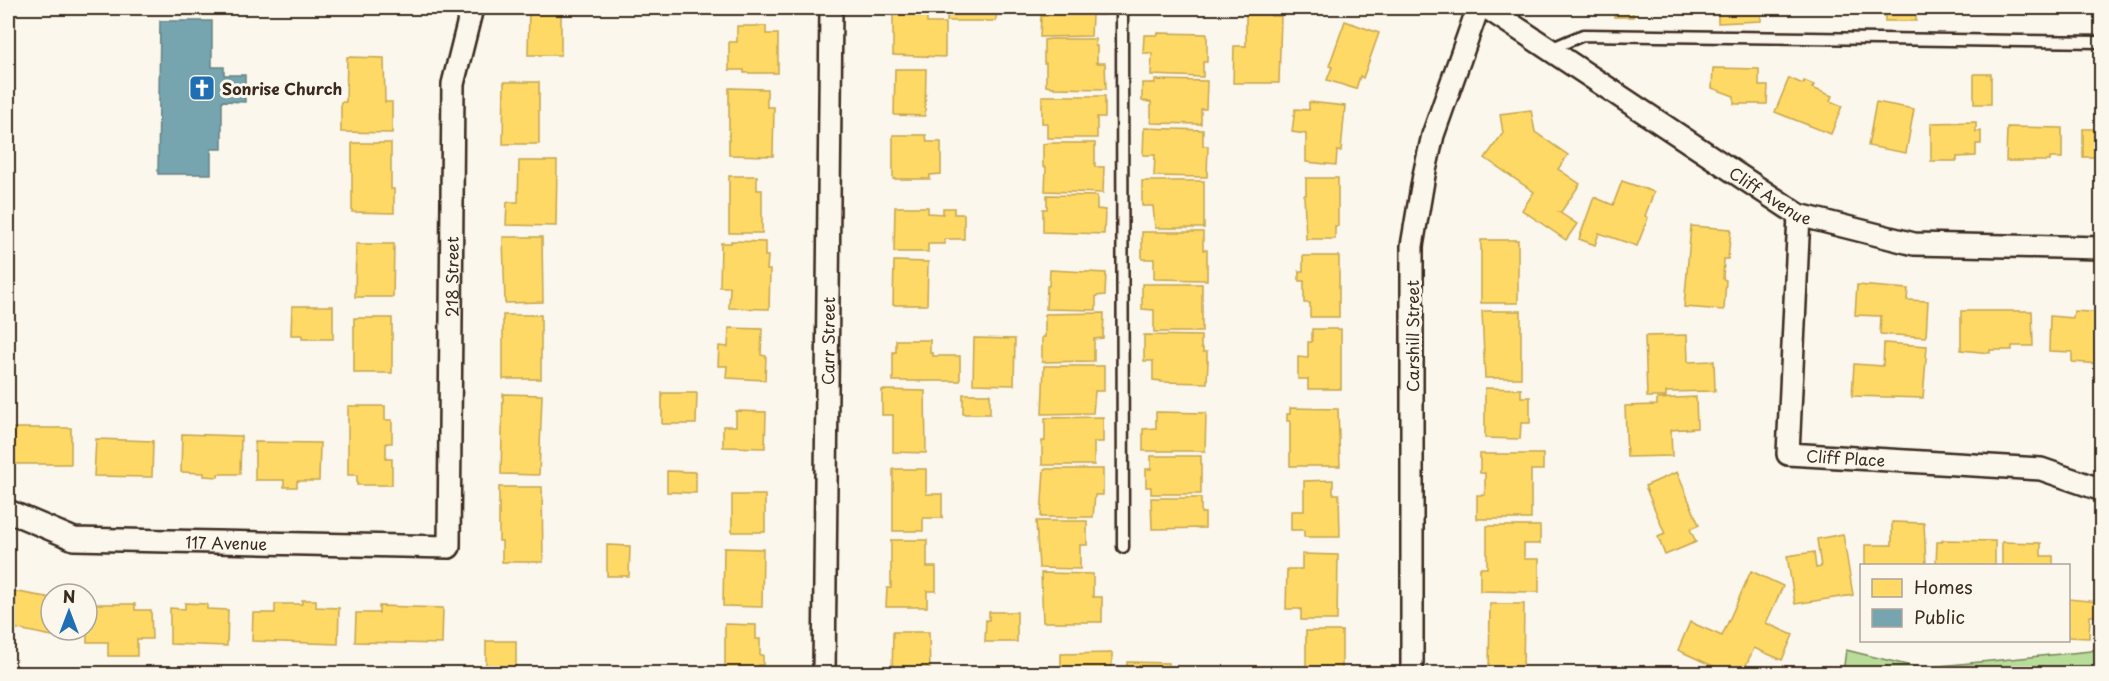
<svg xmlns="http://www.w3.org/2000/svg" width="2109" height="681" font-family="'Playpen Sans',sans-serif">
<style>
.green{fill:#b8dd98;stroke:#7a845b;stroke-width:1.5}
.homes{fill:#ffd966;stroke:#c4a450;stroke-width:1.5}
.public{fill:#76a5af;stroke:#648084;stroke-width:1.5}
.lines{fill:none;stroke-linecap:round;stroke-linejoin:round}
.service-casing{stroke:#3b2a1e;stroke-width:15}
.minor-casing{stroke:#3b2a1e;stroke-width:26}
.service{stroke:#fbf7ec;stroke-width:10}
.minor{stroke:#fbf7ec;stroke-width:21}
.labels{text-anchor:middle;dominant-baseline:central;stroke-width:6;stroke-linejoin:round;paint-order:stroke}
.poi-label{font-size:16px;font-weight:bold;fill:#3b2a1e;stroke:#fbf7ec;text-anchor:start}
.street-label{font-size:16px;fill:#3b2a1e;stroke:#fbf7ec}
</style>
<rect width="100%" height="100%" fill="#fbf7ec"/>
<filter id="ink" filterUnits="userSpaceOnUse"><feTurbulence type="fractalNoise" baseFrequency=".0167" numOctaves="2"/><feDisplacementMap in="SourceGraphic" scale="12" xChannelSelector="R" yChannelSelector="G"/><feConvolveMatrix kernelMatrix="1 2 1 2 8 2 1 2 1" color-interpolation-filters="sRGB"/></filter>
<g filter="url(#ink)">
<path class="green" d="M2101,646V673H1843L1846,650L1919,668L2091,651Z"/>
<path class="homes" d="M529,8H561V55H528Z
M948,8H996V21H947Z
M1047,8H1104V15H1092L1091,36L1040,37L1041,16H1047Z
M1246,8H1272L1271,16H1281L1279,83H1233L1234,46H1246Z
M1614,8H1633V17H1614Z
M1718,8H1761V21L1718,23Z
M1885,8H1916V21H1885Z
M893,12H927V23H945V57L893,55Z
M1345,21L1379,33L1363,78L1360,76L1356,89L1327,80L1332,67L1329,66Z
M737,26H766V34H778V73H744V70H729V42H737Z
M1157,33L1207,34V62H1203V77L1151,75L1152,53H1143L1144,35H1157Z
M1051,39H1095V46H1097V62L1095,63H1105L1106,89L1054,88V87L1046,86V63H1044V40Z
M347,57L384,58L385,102H392V133L341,132V102H346Z
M1713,68L1759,69V86H1768L1767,104H1734V96L1712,88Z
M895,69H926L925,116L894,115Z
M1974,74H1991V104H1974Z
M1789,78L1803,84L1804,81L1814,85L1812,88L1832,96L1830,101L1842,106L1831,134L1775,112Z
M1155,80L1207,81L1206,109H1201V124L1151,123V102L1142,101V83H1155Z
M504,82H539V144H503Z
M729,88L767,89V107H774L773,156L729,155Z
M1042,96H1105V117H1097V138H1047V123H1042Z
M1309,102L1345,106L1341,151H1337L1336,165L1306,162V134L1292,132L1295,109L1309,110Z
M1876,102L1914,109L1906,153L1868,146Z
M1531,110L1535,132L1568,155L1558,169L1580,184L1561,212H1559L1577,224L1566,240L1522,210L1534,192L1485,158L1503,133L1500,114Z
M1976,122V132L1981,131V144H1976V156L1957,157V161H1931V123Z
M2007,127L2062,128V158H2050V161H2006Z
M1144,128L1203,130V146H1208L1207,177L1154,176L1155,155H1143Z
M2083,129H2102V161H2097V157H2083Z
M893,135H926L927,142H941V174L930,175V179H893Z
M352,143H391V189H394V213L352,212Z
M1050,143H1095V167H1104L1103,193L1045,191L1046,167H1043V144Z
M519,161H557L556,226L506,225L507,202H518Z
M729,176H757V190H762V233H729Z
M1306,178H1338V226H1335V239H1306L1304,195H1306Z
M1142,181H1204V228H1155L1153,206H1142Z
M1622,181L1654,192L1645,216L1648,218L1637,246L1599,233L1595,245L1579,239L1594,197L1613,205Z
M1047,195L1097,196V209L1105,210L1104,234L1043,232V209H1047Z
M895,207H928V213L943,214V208H954V214H964V239H945V244H928V252H894Z
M1691,226L1731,229L1728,259H1724L1723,279L1726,280L1724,310L1684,307Z
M1142,232H1203V250H1207V280L1154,279V259H1142Z
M503,237H542L543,302L505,303Z
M1481,240H1518V303H1481Z
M731,241L765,242V256H768L767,270H770L769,309L729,308L730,287H720L721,243H731Z
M356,244H394L393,297H355Z
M1303,256H1339V317H1310V303H1304V281H1299V271H1303Z
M894,261L928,262L927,305H893Z
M1050,270L1106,273L1105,295L1096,296V310L1046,309L1047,286H1049Z
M1142,284H1202V332H1154V310L1142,309Z
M1857,285L1908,289L1907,300L1928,301L1926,337L1880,334L1881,316L1855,315Z
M292,306H333V339H302V335H291Z
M1482,311H1521V378H1485Z
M1961,311H2032L2033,346H2012V350H1990V353L1961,350Z
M2074,311L2102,313V364L2072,362V352L2049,351L2050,316L2073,318Z
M1104,313L1103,338L1094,339V361L1042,362V337H1045V314Z
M503,315H541V379H503Z
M354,318H392V373H354Z
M729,328L762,329L761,355L766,356L765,380L726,378L727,366H718L719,346L728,347Z
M1312,329H1341V389H1308V379H1298V357L1308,358V342H1312Z
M1144,335L1201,336V348H1203V352H1207V361H1208L1207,383L1161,382V381L1153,380V361H1144Z
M1687,335L1688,362L1714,361L1715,391L1666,392V397H1647L1645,336Z
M974,338L1015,339L1014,385L973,384Z
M896,340H930V353H933V356H960V381H893V352H896Z
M1884,343L1927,346L1923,398L1852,396L1854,364L1883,366Z
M1044,366H1104V391H1095L1093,413L1042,414Z
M1485,388L1521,389V397H1530V423H1521L1520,439L1485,438Z
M882,390L925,391L926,453L893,452V415H882Z
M662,393H697L696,424H662Z
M503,394L542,395L539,475L501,474Z
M963,394H990V414H963Z
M1696,397L1697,428L1671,430L1672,456L1627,457L1625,406L1657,405V399Z
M348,406H385V420H392V443H386V459H392V485H357V475H348Z
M1290,408L1338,409L1340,466H1290V421H1287V414H1290Z
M736,411L766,412L765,448L723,447V426H736Z
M1156,412L1206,413L1205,451H1143V429L1156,428Z
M1103,417V442H1094V465H1042V441H1045V418Z
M14,428H71V464H14Z
M182,434L241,436L240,474H218V477L204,476V473L181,472Z
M96,439L153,441L152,477L94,476Z
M255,442L320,443L319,481H297V487H284V480H255Z
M1480,454H1543V470H1531V519H1477V495H1485V473H1480Z
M1151,456H1201V494H1151V487H1146V469H1151Z
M893,469H926V494H942V518H923V531H893Z
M1044,469H1103V495H1095L1093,517H1041Z
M667,471L696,472V493L667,492Z
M1677,472L1699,525L1690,529L1696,542L1665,555L1658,537L1665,534L1645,486Z
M1333,480V494H1339L1340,537H1304V530H1291V511H1304V481Z
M499,487H542L543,562H502V541H499Z
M732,495H765V532H732Z
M1151,498H1201V513H1205V528L1152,529Z
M1036,521H1087V545H1080V569L1039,568Z
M1892,522L1924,523L1926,566H1865V545H1892Z
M1487,526H1540V544H1524V559H1539V592L1480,591V568H1487Z
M1843,534L1853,595L1795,604L1787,556L1814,552L1816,568L1821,567L1817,539Z
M891,540H927V567H936V591H927V607H886L887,588H891Z
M1942,540L1995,541V566H1936L1937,542H1942Z
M2002,542L2041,543V556H2053V566H2002Z
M607,545L630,546L629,576H607Z
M724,548L763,549L762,607L723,606Z
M1302,554L1338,555L1337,620H1301V609H1286L1287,569H1302Z
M2101,562L2102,616H2090L2089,638L2068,637V599L2100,602Z
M1751,571L1783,586L1766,623L1793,635L1782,660L1754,648L1742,674H1730L1678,650L1690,622L1722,636Z
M1041,573L1093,574V597H1102V622H1043Z
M12,591L51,598V630H63L62,638L8,627Z
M302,600H316V607L339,608L338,644L252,641L253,613H275V604H302Z
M185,603L207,604V609L228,610L227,646L170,644V608L185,609Z
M87,604H135V610H151L152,639H137V656H108V642H87Z
M1490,604H1524L1523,674H1489Z
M379,606L443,608L442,644L355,642L356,613H379Z
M989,612H1017V642H985L986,620H989Z
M725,624L756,625V639H760V655H763V665H759V674H725Z
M1306,631H1342V674H1306Z
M893,632H929L930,674H892Z
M486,641H516V674H486Z
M1112,653V674H1061V654Z
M1127,662L1169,663V674H1127Z"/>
<path class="public" d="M160,21H212V67H224V75H245V102L222,101V149H211V174H158Z"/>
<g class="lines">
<defs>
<path id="service" d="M1122,8L1123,547
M1550,49L1583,35L2102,42"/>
<g id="minor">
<path id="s1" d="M1487,8L1799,215L1914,244L2102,248"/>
<path id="s2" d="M1799,215L1788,454L2041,469L2102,490"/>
<path id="s3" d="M8,511L74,539L449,547L453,84L472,8"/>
<path id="s4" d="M824,674L831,8"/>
<path d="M1412,674V246L1424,175L1433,135L1478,8"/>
</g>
</defs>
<use href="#service" class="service-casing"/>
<use href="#minor" class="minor-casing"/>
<use href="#service" class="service"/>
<use href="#minor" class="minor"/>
</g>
</g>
<defs>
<symbol id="church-square" viewBox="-11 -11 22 22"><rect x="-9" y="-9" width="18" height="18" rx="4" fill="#1f6fb2" stroke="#fbf7ec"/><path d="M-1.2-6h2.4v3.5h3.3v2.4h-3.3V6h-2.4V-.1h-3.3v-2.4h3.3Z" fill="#fff"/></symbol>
</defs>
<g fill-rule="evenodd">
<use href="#church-square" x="187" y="73" width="30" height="30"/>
</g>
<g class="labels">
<g class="poi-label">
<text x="222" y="88">Sonrise Church</text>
</g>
<g class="street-label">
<text stroke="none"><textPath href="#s1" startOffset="340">Cliff Avenue</textPath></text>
<text stroke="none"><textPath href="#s3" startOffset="717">218 Street</textPath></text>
<text transform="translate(1412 336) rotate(-90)">Carshill Street</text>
<text stroke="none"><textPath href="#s4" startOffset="333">Carr Street</textPath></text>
<text stroke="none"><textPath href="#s2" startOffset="297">Cliff Place</textPath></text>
<text stroke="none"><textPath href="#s3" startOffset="224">117 Avenue</textPath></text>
</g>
</g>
<rect width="2109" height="681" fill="none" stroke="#fbf7ec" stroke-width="30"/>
<rect x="15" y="15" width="2079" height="651" fill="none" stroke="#3b2a1e" stroke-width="2" filter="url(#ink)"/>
<rect x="1860" y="564" width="210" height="78" fill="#fbf7ec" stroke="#aea59a" stroke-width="1.5"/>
<rect x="1872" y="579" width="30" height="18" fill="#ffd966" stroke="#aea59a" stroke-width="1.5"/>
<text x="1914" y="594" font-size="18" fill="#3b2a1e">Homes</text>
<rect x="1872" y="609" width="30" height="18" fill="#76a5af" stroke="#aea59a" stroke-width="1.5"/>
<text x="1914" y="624" font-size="18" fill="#3b2a1e">Public</text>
<g transform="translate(69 612)"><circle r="28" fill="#fbf7ec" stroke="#aea59a" stroke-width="1.5"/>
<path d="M0-4.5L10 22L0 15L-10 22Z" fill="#1f6fb2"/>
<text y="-9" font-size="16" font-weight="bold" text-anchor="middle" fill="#3b2a1e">N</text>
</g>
</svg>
